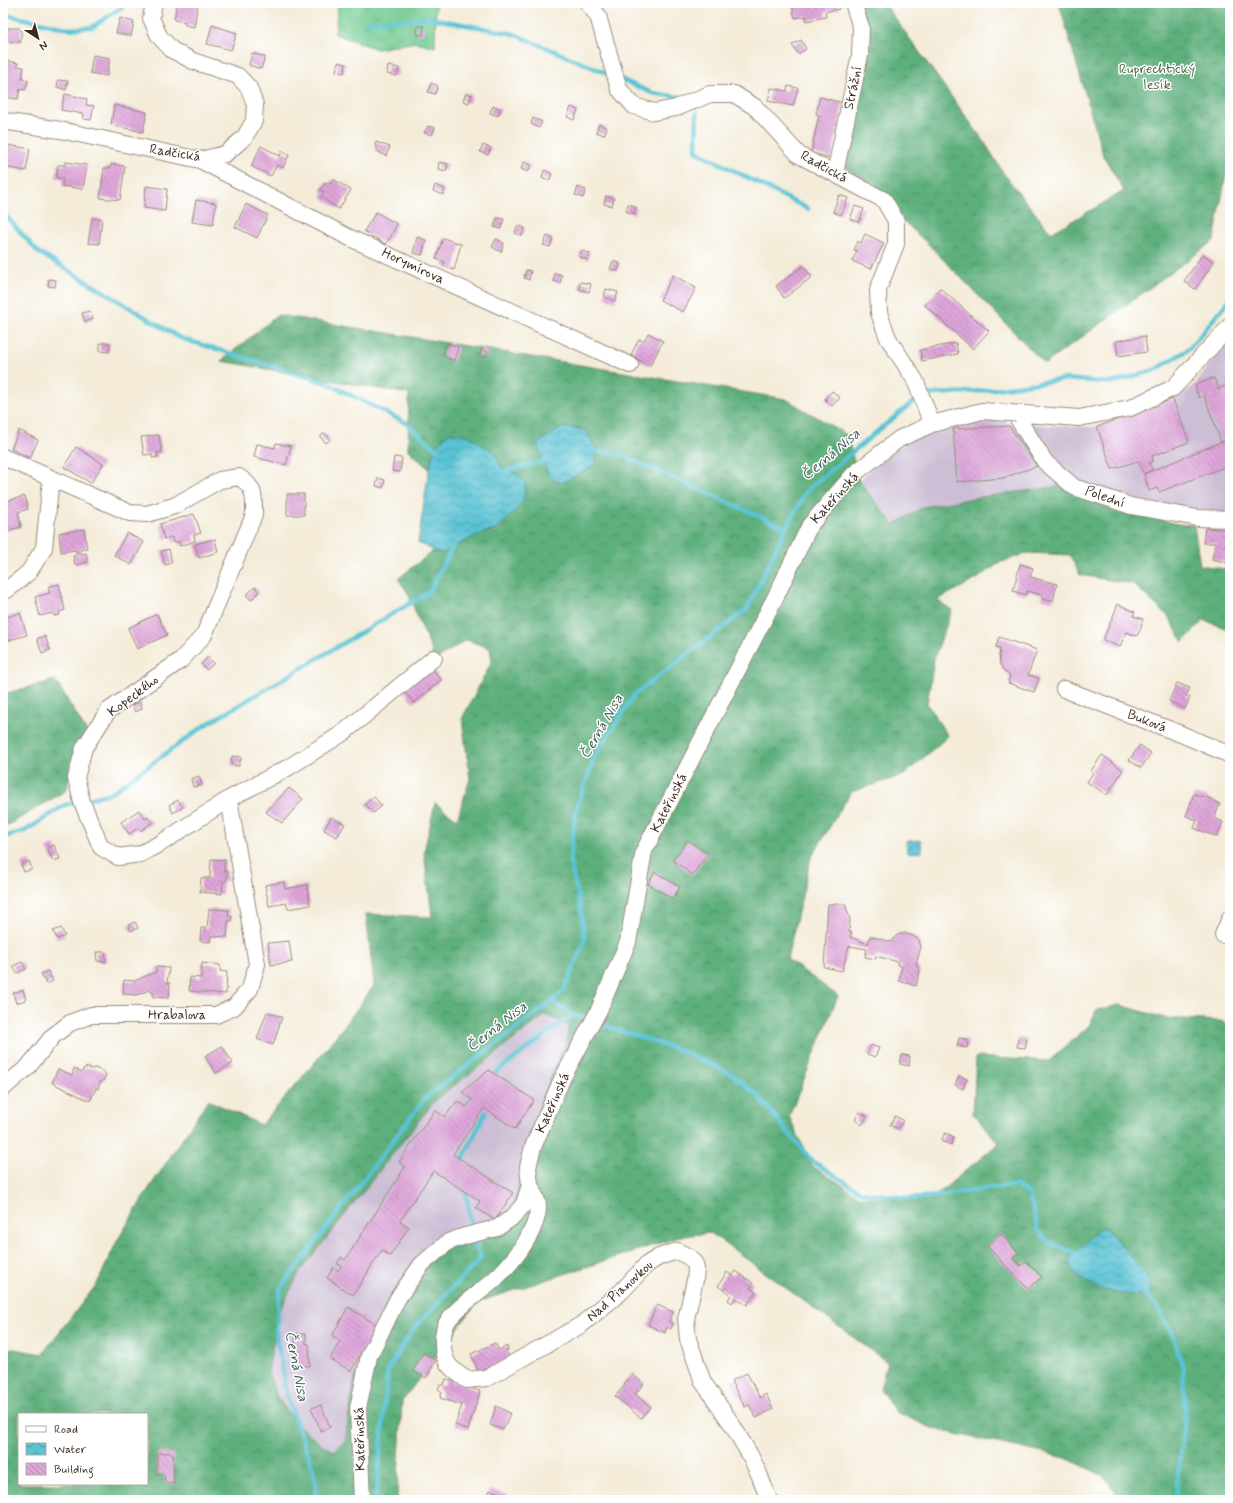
<svg xmlns="http://www.w3.org/2000/svg" width="1233" height="1503" font-family="Mynerve,sans-serif">
<style>
.industrial{fill:#ccbed4}
.grass{fill:url(#grass-tufts);stroke:#567a58}
.forest{fill:url(#forest-crowns);stroke:#4c6c4c;fill-rule:evenodd}
.water{fill:url(#water-waves);stroke:#4a7679}
.lines{fill:none;stroke-linecap:round;stroke-linejoin:round}
.stream{stroke:#59c3d4;stroke-width:4.5}
.building{fill:url(#building-back-hatch)}
.minor-casing{stroke:#988b7c;stroke-width:18}
.minor{stroke:#fff;stroke-width:16}
.labels{text-anchor:middle;dominant-baseline:central;stroke-width:3;stroke-linejoin:round;paint-order:stroke}
.park-label{font-size:14px;fill:#4e6246;stroke:#fff}
.street-label{font-size:14px;fill:#3b2a1e;stroke:#fff}
.water-label{font-size:15px;font-style:italic;fill:#46605e;stroke:#fff}
</style>
<defs>
<pattern id="grass-tufts" width="24" height="20" patternUnits="userSpaceOnUse"><rect width="24" height="20" fill="#72cb91"/><path d="M3 7l-1-3M5 7V3M7 7l1-3M15 17l-1-3M17 17v-4M19 17l1-3" fill="none" stroke="#64ae7d"/></pattern>
<pattern id="forest-crowns" width="20" height="18" patternUnits="userSpaceOnUse"><rect width="20" height="18" fill="#5daf7b"/><path d="M2 6a3 3 0 1 1 6 0M12 15a3 3 0 1 1 6 0" fill="none" stroke="#4e8f64"/></pattern>
<pattern id="water-waves" width="16" height="10" patternUnits="userSpaceOnUse"><rect width="16" height="10" fill="#59c3d4"/><path d="M0 5q4-4 8 0t8 0" fill="none" stroke="#4b9fab"/></pattern>
<pattern id="building-back-hatch" width="6" height="6" patternUnits="userSpaceOnUse"><rect width="6" height="6" fill="#dea5da"/><path d="M-1 5l2 2M0 0l6 6M5-1l2 2" fill="none" stroke="#b587b0"/></pattern>
</defs>
<rect width="100%" height="100%" fill="#fff"/>
<filter id="ink" filterUnits="userSpaceOnUse"><feTurbulence type="fractalNoise" baseFrequency=".025" numOctaves="2"/><feDisplacementMap in="SourceGraphic" scale="8" xChannelSelector="R" yChannelSelector="G"/><feConvolveMatrix kernelMatrix="1 2 1 2 8 2 1 2 1" color-interpolation-filters="sRGB"/></filter>
<filter id="wash" filterUnits="userSpaceOnUse"><feTurbulence type="fractalNoise" baseFrequency=".012" numOctaves="4" result="noise"/><feDisplacementMap in="SourceGraphic" scale="16" xChannelSelector="R" yChannelSelector="G"/><feGaussianBlur stdDeviation="0.9" result="paint"/><feColorMatrix in="noise" values="0 0 0 0 0 0 0 0 0 0 0 0 0 0 0 0 0 1.4 0 .05"/><feComposite in="paint" operator="in"/></filter>
<g filter="url(#wash)">
<rect width="100%" height="100%" fill="#f4ecd9"/>
<path class="industrial" d="M1230,335V514L1227,515L1137,500L1101,489L1060,486L981,497L923,507L894,525L859,481L877,462L922,433L957,424L989,418L1013,424L1097,427L1173,399L1195,385Z
M545,1015L569,1026L566,1043L551,1076L512,1210L349,1423L345,1441L334,1451L319,1443L296,1423L277,1397L268,1373L278,1314L299,1273L436,1099L484,1063Z"/>
<path class="grass" d="M338,3H436L435,47L416,42L377,49L335,34Z"/>
<path class="forest" d="M860,3H884L985,143L1004,174L1051,233L1124,191L1103,155L1059,3H1230V152L1214,241L1045,364L928,244L841,162Z
M278,315L786,399L847,435L859,481L894,525L923,507L981,497L1060,486L1095,500L1120,511L1177,524L1194,525L1200,565L1230,570V630L1204,620L1183,642L1168,616L1133,584L1080,575L1070,555L1028,553L999,563L977,579L937,600L952,610L934,659L927,704L948,736L904,775L851,792L811,858L787,959L838,996L789,1116L812,1166L861,1197H934L999,1143L973,1114L976,1057L1049,1061L1090,1025L1096,1010L1120,1005L1165,1018L1221,1021L1230,1026V1500H1121L1104,1476L1066,1458L934,1429L896,1412L880,1389L887,1362L711,1233L682,1236L478,1302L402,1401L397,1500H3V1347L42,1354L97,1284L117,1241L148,1190L208,1100L261,1125C300,1080 340,1035 374,985L366,914L432,917L424,852L435,803L457,819L470,779L462,719L492,661L490,648L466,640L431,663L432,652L407,591L398,579L434,550L441,554C460,544 477,534 498,529L514,473L502,468L494,452L468,435L435,447L429,469L408,450L409,394L221,361ZM563,427L586,430L537,444ZM545,1015L569,1026L566,1043L551,1076L528,1140L520,1183L512,1210L489,1236H442L416,1259L391,1295L355,1378L345,1441L334,1451L319,1443L296,1423L277,1397L268,1373L278,1314L299,1273L436,1099L484,1063ZM1105,1227L1126,1251L1146,1296L1122,1294L1099,1289L1078,1277ZM19,1414H147V1484H19Z
M55,680L87,732L72,758L67,790L3,828V694Z"/>
<path class="water" d="M563,427L586,430L596,449L594,466L562,483L549,477L537,444Z
M449,432L468,435L494,452L502,468L514,473L525,481L524,501L498,529L487,532L467,540L441,554L418,543L429,469L435,447Z
M921,840L922,852L907,853L906,841Z
M1105,1227L1147,1274L1151,1293L1146,1296L1122,1294L1099,1289L1078,1277L1069,1264L1070,1258L1098,1229Z"/>
<g class="lines">
<path class="stream" d="M3,14L70,29L92,27L124,6
M365,22L430,18L514,34L606,73
M623,80L652,93L680,97
M697,113L696,151L808,209
M4,214L38,252L180,338L327,383L406,423L439,451
M591,451L619,454L786,528
M503,474L505,471L549,460
M3,837L25,831L65,805L111,793L204,726L429,592L455,543
M552,1001L573,1015L685,1052L733,1075L758,1096L812,1161L861,1192L914,1199L1015,1185L1029,1194L1038,1230L1049,1242L1080,1255
M494,1078L495,1073L573,1015
M462,1165V1161L489,1105
M465,1186L472,1230
M1143,1292L1159,1309L1171,1331L1183,1367L1185,1417L1175,1500
M317,1500L314,1471L287,1397L276,1334L280,1289L426,1097L552,1001L564,990L585,940L581,910L570,861L576,809L595,756L634,695L747,609L786,528L807,490L921,395L981,391L1066,379L1111,383L1155,370L1189,349L1230,299
M376,1500L388,1369L415,1327L481,1258L473,1238"/>
</g>
<g id="blocks">
<path class="building" d="M177,3H198L194,27L185,25V22L174,20Z
M786,3H838L839,9L825,12L826,17L806,21V16L795,18L792,5L787,6Z
M120,18L134,22L131,36L116,33Z
M212,25L237,33L231,50L207,44Z
M417,26H424L423,35H417Z
M3,28H21V42L3,41Z
M801,40L806,49L798,54L792,45Z
M252,53L265,57L261,69L249,65Z
M93,55L110,58L107,76L90,73Z
M3,60L18,63L17,66L24,67L22,79L28,80L26,88L25,90L20,89L18,99L3,97Z
M338,62L346,64L344,73L336,71Z
M388,66L399,68L397,76L387,74Z
M58,80L68,81L66,90L57,87Z
M431,83L438,86L435,94L428,92Z
M788,86L798,88L793,106L768,101L771,88L787,91Z
M466,93L472,95L469,103L463,101Z
M65,94L87,99L86,105L94,106L91,120L83,119L84,114L61,110Z
M820,97L843,103L832,158L811,153L819,115L816,114Z
M114,105L147,112L143,132L111,125Z
M493,106L501,109L498,116L490,113L491,109H492Z
M571,107L578,110L574,120L567,117Z
M533,118L542,122L539,128L531,124Z
M599,124L607,128L604,135L596,132Z
M428,126L435,128L432,135L424,133Z
M376,142L390,147L386,156L377,151V146L375,145Z
M8,145L30,149L26,171L4,167Z
M483,145L491,148L488,155L480,152Z
M261,146L280,156L282,151L289,155L283,168L277,165L271,176L251,166Z
M65,162L87,165L83,189L62,186L63,178H56L58,165H65Z
M439,162L448,164L446,171L438,169Z
M524,162L531,165L528,172L521,169Z
M111,164L125,166L120,200L100,198L104,168H110Z
M544,170L552,174L549,181L542,178Z
M333,179L351,190L339,209L321,197L324,192L320,190L326,182L329,184Z
M435,185L445,189L443,195L433,191Z
M146,186L167,189L165,211L144,208Z
M578,187L586,190L583,198L575,195Z
M839,195L848,198L841,215L833,212Z
M606,196L614,198L612,206L604,204Z
M196,200L216,203L213,225L192,222Z
M246,204L268,215L257,238L235,227Z
M628,204L636,207L634,214L626,211Z
M855,206L864,209L859,222L850,219Z
M376,212L397,224L390,238L385,244L364,231Z
M92,218L102,219L99,244L88,243Z
M497,218L504,219L501,229L494,227Z
M518,225L525,228L522,236L515,233Z
M865,234L884,243L871,269L852,261L857,251L854,250L858,241L861,243Z
M547,236L553,239L550,247L543,245Z
M417,237L426,240L422,255L413,253Z
M443,238L461,244L454,270L443,266L445,262L436,259Z
M496,239L504,243L501,252L492,247Z
M581,251L590,253L588,260L579,257Z
M1203,254L1214,262L1195,289L1184,281Z
M613,261L620,263L618,271L610,269Z
M803,266L812,277L784,298L776,286Z
M526,270L531,271L529,280L524,278Z
M555,273L562,275L560,283L553,281Z
M673,275L696,288L683,312L660,300Z
M49,279L56,280L55,287L48,286Z
M580,282L591,284L589,292L579,289Z
M940,288L989,331L973,349L925,305Z
M606,289L618,292L615,301L604,297Z
M90,311L93,319L85,322L82,313Z
M648,333L663,341L650,366L631,355L639,339L644,341Z
M1145,336L1147,352L1118,356L1116,341Z
M100,343H110L109,352L100,351Z
M448,343L458,347L454,361L443,356L444,354H443L445,347L446,348Z
M956,343L958,354L922,361L920,350Z
M481,349L488,352L485,358L479,356Z
M1214,378L1219,390L1220,388L1230,384V438L1221,442L1204,395L1199,398L1195,385Z
M832,391L840,398L832,406L825,399Z
M1173,399L1189,442L1152,456L1153,461L1149,463L1152,469L1144,474L1138,461L1112,469L1097,427Z
M1009,426L1037,466L1003,478L957,482L953,429Z
M19,430L38,440L30,458L11,449Z
M324,433L331,439L326,443L320,437Z
M159,435L162,453H157L158,457L152,458V454L144,455L141,437Z
M1221,442L1230,446V465L1159,492L1157,488L1149,491L1144,474Z
M276,443L291,446L286,465L254,457L257,444L275,448Z
M76,447L103,464L91,483L64,467Z
M394,457L402,458L400,472L392,471Z
M378,478L385,480L383,488L376,486Z
M287,494H304V515H287Z
M25,496L28,509L18,512L21,527L3,532V502Z
M194,514L201,533L194,535L195,541L180,546L179,541L173,543L172,537L164,539L160,524Z
M1205,528L1230,530V545H1224L1230,547L1228,563L1212,559L1216,543H1203Z
M84,529L87,549H81V552L76,553V550L61,552L59,533Z
M127,533L144,542L131,565L114,555Z
M215,539L218,552L199,558L195,544Z
M169,549L172,563L165,565L161,551Z
M86,553L88,562L75,565L73,556Z
M1020,564L1033,568L1030,577L1057,584L1053,601L1042,599L1043,595L1027,591L1026,595L1013,591Z
M59,584L65,610L59,612L60,615L54,616L53,613L40,616L35,597L50,593L48,587Z
M255,587L259,592L251,600L246,595Z
M1118,604L1135,612L1133,616L1143,619L1141,625L1142,626L1137,636L1126,632L1120,647L1103,640Z
M20,613L27,635L6,641L5,636L3,637V618Z
M157,614L167,635L137,649L128,628Z
M45,636L50,650L42,653L37,639Z
M999,637L1037,650L1028,675L1039,678L1034,692L1008,683L1010,676L1004,671L1000,664L999,656L1000,648L996,647Z
M208,657L214,663L207,670L201,664Z
M430,666L441,680L414,703L403,690Z
M1177,683L1190,688L1186,696L1190,697L1185,709L1169,701Z
M140,702L142,709L135,712L132,705Z
M1140,745L1151,753L1141,768L1129,760Z
M1102,755L1123,770L1107,795L1087,782L1093,773L1091,771Z
M232,756L241,757V761L239,760V766L231,765Z
M199,776L202,785L193,787L191,779Z
M289,788L303,799L282,823L266,812Z
M1194,794L1203,797L1204,796L1220,804L1214,818L1223,822L1217,837L1194,828L1197,820L1186,816Z
M374,797L382,806L373,813L365,804Z
M178,800L183,807L173,813L169,805Z
M139,810L145,819L148,817L152,823L140,831L138,828L129,834L121,822Z
M331,817L345,824L337,837L324,830Z
M688,840L708,854L692,875L673,860Z
M54,845L60,859L53,861L47,848Z
M211,859L225,860L224,871H227V881H223L222,894L200,892L201,878H210Z
M29,861L32,869L24,872L21,864Z
M655,872L680,887L673,899L648,884Z
M284,882L285,889L307,885L310,905L288,909L286,903L269,906L265,885Z
M828,904H845L850,919L849,932H852L850,937L868,944L870,936L891,942L897,935L904,933L913,936L919,940L921,947L916,964L920,971L916,986L899,981L902,966L897,965L898,962L876,956L875,959L865,957L867,949L849,946L842,971L824,967Z
M209,909L229,910L228,916H232L231,921H228L227,937L211,936L210,942L200,941L201,928H207Z
M135,922L138,928L131,931L128,925Z
M61,928L65,936L57,939L53,931Z
M289,941L292,962L271,965L268,943Z
M96,952H105L106,962L97,961Z
M22,962L26,969L17,973L13,966Z
M202,963L220,965V971L227,972L226,994L189,991L190,977L201,978Z
M156,967L169,968L167,983H170L169,998L153,997V993L149,990L137,995L123,994L124,980L134,981L156,972Z
M48,971L53,981L46,984L41,974Z
M23,990L26,1000L16,1003L13,993Z
M267,1012L282,1017L273,1045L257,1039Z
M959,1038L968,1040L967,1048L957,1046Z
M1018,1038L1027,1039L1025,1048L1017,1047Z
M871,1045L879,1048L875,1057L867,1054Z
M222,1046L233,1063L216,1073L205,1056Z
M902,1055L910,1056L909,1066L900,1064Z
M87,1067L91,1069L95,1068L104,1072L106,1075L103,1081L100,1082L98,1089L96,1088L90,1101L52,1083L58,1069L72,1075L74,1068L82,1072L83,1069Z
M489,1070L534,1100L515,1129L484,1108L453,1154L513,1193L495,1220L476,1208L480,1201L433,1171L400,1221L409,1227L390,1256L382,1250L353,1295L327,1278L334,1267L338,1271L341,1266L337,1264L341,1257L345,1260L405,1167L399,1162L435,1110L445,1117L457,1101L467,1107L472,1100L462,1092Z
M959,1076L967,1079L963,1089L955,1085Z
M859,1112L867,1116L862,1125L855,1120Z
M895,1116L903,1120L898,1129L890,1125Z
M945,1133L954,1137L951,1145L941,1141Z
M1001,1234L1019,1253L1013,1258L1021,1266L1026,1261L1042,1277L1028,1289L987,1246Z
M736,1271L753,1283L750,1288L756,1292L747,1305L735,1298L732,1303L728,1300L731,1295L718,1286L727,1272L732,1276Z
M657,1305L673,1312L669,1321L673,1323L671,1329L667,1327L665,1333L648,1325Z
M348,1307L377,1325L351,1371L330,1359L340,1341L332,1336Z
M295,1334H306V1344H309L310,1366H296Z
M495,1343L499,1350L507,1346L508,1350L506,1351L510,1358L479,1372L471,1354Z
M423,1353L436,1360L426,1378L413,1371Z
M747,1373L760,1398L766,1394L773,1409L756,1418L749,1405L745,1407L731,1381Z
M632,1374L644,1384L635,1394L651,1407L641,1418L615,1396L625,1385L624,1383Z
M446,1379L480,1391L468,1430L455,1425L462,1405L440,1398L442,1392L438,1389L440,1385H444Z
M321,1405L330,1427L321,1431L311,1408Z
M496,1406L510,1413L503,1430L490,1425Z
M157,1453H173L174,1484L165,1483L164,1474L157,1475Z
M490,1490L508,1495L507,1500H486Z"/>
</g>
</g>
<g filter="url(#ink)">
<use href="#blocks" fill-opacity="0" stroke="#988b7c" stroke-width="1"/>
<g class="lines">
<defs>
<path id="minor" d="M588,3L598,16L619,89L634,106L654,112L676,108L710,94H734L755,107L799,155L884,200L896,221V244L878,290L879,313L888,338L915,380L932,424
M3,121L60,130L200,160L225,154L244,138L254,121L255,105L249,88L238,76L193,61L172,50L159,36L151,18L154,3
M200,160L348,237L630,365
M835,173L860,55L861,27L853,3
M1015,414L1045,462L1074,487L1131,506L1198,518L1230,519
M3,457L130,513L147,514L174,506L220,480L239,477C256,488 254,497 254,515L204,635L181,660L108,711L84,748L76,778L82,802L101,847L118,857L140,854L161,843L229,799L289,767L343,733L434,658
M3,591L7,590L29,572L44,548L51,478
M1064,689L1181,734L1230,755
M1223,935L1230,918
M3,1088L28,1067L53,1036L70,1023L91,1015H216L234,1007L250,989L257,964L229,799
M530,1185C533,1191 537,1198 538,1205C539,1229 514,1261 497,1277C482,1292 462,1302 449,1319C445,1325 443,1332 443,1339C442,1362 449,1368 467,1380L487,1378L581,1325L622,1291L646,1265L659,1257L677,1251L689,1257L695,1264L696,1269L695,1280L686,1319L688,1339L703,1382L731,1423L750,1455L759,1474L769,1500
M362,1500L358,1408L369,1356L398,1298L422,1264L448,1242L465,1236L497,1228L513,1217L524,1204L530,1185L528,1167L533,1147L562,1079L599,1010L628,942L644,851L778,592L810,525L854,474L899,439L932,424L982,411L1079,418L1130,408L1173,388L1230,326"/>
</defs>
<use href="#minor" class="minor-casing"/>
<use href="#minor" class="minor"/>
</g>
</g>
<g class="labels">
<g class="park-label">
<text x="1157" y="69">Ruprechtický<tspan x="1157" dy="16">lesík</tspan></text>
</g>
<g class="street-label">
<text transform="translate(853 88) rotate(-78)">Strážní</text>
<text transform="translate(175 153) rotate(9)">Radčická</text>
<text transform="translate(824 167) rotate(29)">Radčická</text>
<text transform="translate(413 266) rotate(25)">Horymírova</text>
<text transform="translate(1105 497) rotate(19)">Polední</text>
<text transform="translate(835 498) rotate(-48)">Kateřinská</text>
<text transform="translate(133 696) rotate(-37)">Kopeckého</text>
<text transform="translate(1147 721) rotate(21)">Buková</text>
<text transform="translate(669 803) rotate(-63)">Kateřinská</text>
<text x="177" y="1015">Hrabalova</text>
<text transform="translate(553 1103) rotate(-66)">Kateřinská</text>
<text transform="translate(620 1291) rotate(-42)">Nad Pianovkou</text>
<text transform="translate(360 1439) rotate(-91)">Kateřinská</text>
</g>
<g class="water-label">
<text transform="translate(831 455) rotate(-40)">Černá Nisa</text>
<text transform="translate(602 727) rotate(-60)">Černá Nisa</text>
<text transform="translate(497 1027) rotate(-38)">Černá Nisa</text>
<text transform="translate(296 1366) rotate(79)">Černá Nisa</text>
</g>
</g>
<rect width="1233" height="1503" fill="none" stroke="#fff" stroke-width="16"/>
<rect x="18" y="1413" width="130" height="72" fill="#ffffff" stroke="#b1aaa5"/>
<rect x="26" y="1426" width="20" height="6" fill="#ffffff" stroke="#b1aaa5"/>
<text x="54" y="1433" font-size="12" fill="#3b2a1e">Road</text>
<rect x="26" y="1443" width="20" height="12" fill="url(#water-waves)" stroke="#b1aaa5"/>
<text x="54" y="1453" font-size="12" fill="#3b2a1e">Water</text>
<rect x="26" y="1463" width="20" height="12" fill="url(#building-back-hatch)" stroke="#b1aaa5"/>
<text x="54" y="1473" font-size="12" fill="#3b2a1e">Building</text>
<g transform="translate(38 38) rotate(144)" stroke="#ffffff" stroke-width="3" paint-order="stroke">
<path d="M0-3L7 15L0 10L-7 15Z" fill="#3b2a1e"/>
<text y="-6" font-size="11" font-weight="bold" text-anchor="middle" fill="#3b2a1e">N</text>
</g>
</svg>
